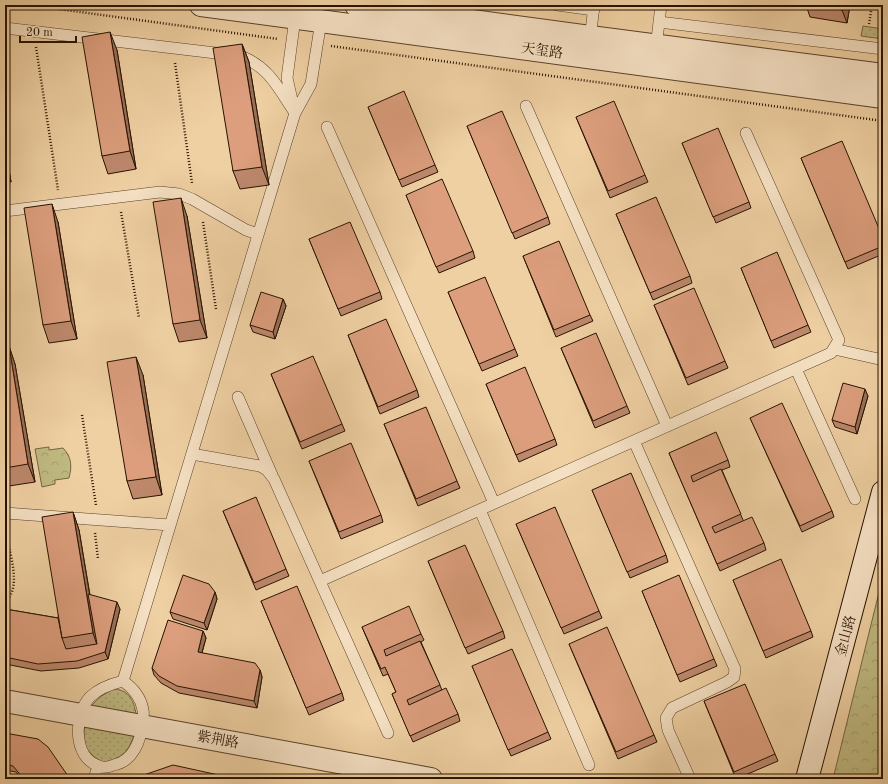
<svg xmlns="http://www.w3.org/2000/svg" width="888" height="784" font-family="'Old Standard TT','Noto Serif SC',serif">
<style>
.park{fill:url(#park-crowns);stroke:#746640}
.garden{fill:url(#garden-dots);stroke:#746640}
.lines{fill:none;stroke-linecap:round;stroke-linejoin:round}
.lane-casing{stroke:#5a4229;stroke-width:12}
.street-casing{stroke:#5a4229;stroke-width:24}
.secondary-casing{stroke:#281301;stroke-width:24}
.path{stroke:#281301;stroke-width:2.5;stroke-dasharray:1 2;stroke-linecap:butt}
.lane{stroke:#f5e0c3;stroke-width:11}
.street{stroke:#f5e0c3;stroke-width:22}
.secondary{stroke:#f5e0c3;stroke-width:22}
.wall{fill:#bd886c;stroke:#281301}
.shaded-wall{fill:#9a6f58;stroke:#281301}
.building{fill:#dc9e7d;stroke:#281301}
.labels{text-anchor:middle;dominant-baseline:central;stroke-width:3.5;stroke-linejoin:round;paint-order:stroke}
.street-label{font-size:14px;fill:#281301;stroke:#f5e0c3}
</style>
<defs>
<pattern id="park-crowns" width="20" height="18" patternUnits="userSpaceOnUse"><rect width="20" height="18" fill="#bfb980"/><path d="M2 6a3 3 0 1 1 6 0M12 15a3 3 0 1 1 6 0" fill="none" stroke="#a49e6d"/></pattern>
<pattern id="garden-dots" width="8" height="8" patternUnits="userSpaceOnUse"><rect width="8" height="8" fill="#bfb980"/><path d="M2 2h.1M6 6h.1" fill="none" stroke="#a49e6d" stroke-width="1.8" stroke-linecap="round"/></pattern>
</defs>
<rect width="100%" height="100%" fill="#efd0a2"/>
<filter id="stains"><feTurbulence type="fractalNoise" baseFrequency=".005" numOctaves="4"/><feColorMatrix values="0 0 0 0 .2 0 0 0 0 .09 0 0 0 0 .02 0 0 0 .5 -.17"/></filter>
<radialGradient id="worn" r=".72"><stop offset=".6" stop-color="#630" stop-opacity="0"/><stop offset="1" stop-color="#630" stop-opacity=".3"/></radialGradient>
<path class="park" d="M49,447V450L63,448C72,457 72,467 69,478L55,480V484L42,487L35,449Z
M883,576V779H833Z"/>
<path class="garden" d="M863,26L883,29V39L861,36Z
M114,689C132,690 135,705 137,721L88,712C94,700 102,695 114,689Z
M86,723L135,733C127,754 124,756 104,763C86,753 80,743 86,723Z"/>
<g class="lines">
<defs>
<path id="lane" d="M557,5L594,10
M295,18L287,78L295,113L311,84L321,21
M659,22L883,49
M5,28L241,56C270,68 278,88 295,113L123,681
M590,40L594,5
M656,48L661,5
M526,106L667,426
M327,127L494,503
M5,211L160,192L179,194L192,199L246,230L258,234
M834,349L883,360
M796,369L855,499
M238,397L272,475
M634,441L735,669L734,677L727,682L672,708L666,718L668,730L690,779
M192,454L260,466L267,470L274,479L388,733
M480,510L589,765
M5,513L170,525
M320,581L831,353L839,340L746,133
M123,681C133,688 141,698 143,710C144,714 143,719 142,723C141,741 133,761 114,765C109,767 103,768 99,766C72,757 74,714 90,697C99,688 111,684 123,681Z
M94,779L98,766"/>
<path id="street" d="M201,5L883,97
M356,5L590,37L883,75
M5,701L431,779"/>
<path id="secondary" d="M807,779L883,492"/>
</defs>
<use href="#lane" class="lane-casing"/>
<use href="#street" class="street-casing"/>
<use href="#secondary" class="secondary-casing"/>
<path class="path" d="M29,5L278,39
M869,24L872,5
M331,46L883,121
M36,47L58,190
M175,63L192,183
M121,212L139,318
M203,222L216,309
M82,415L96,505
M95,533L98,559
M5,601C24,588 7,546 5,527"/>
<use href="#lane" class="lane"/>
<use href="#street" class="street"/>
<use href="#secondary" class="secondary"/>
</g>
<path class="wall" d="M806,5H850L847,23L810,17Z
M242,44L249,62L269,185L240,189L233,171Z
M117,50L136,169L108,174L102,156Z
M368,107L435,165L438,172L402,187Z
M576,117L645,175L648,182L610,198Z
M467,126L548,217L550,224L515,239Z
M682,143L749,202L751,208L716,223Z
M5,145L11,182L5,183Z
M801,158L883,238V254L848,269Z
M406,195L473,251L475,258L439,273Z
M616,214L690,276L692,283L653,300Z
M187,216L207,338L179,342L173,324Z
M58,222L77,339L49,343L43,325Z
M309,239L380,292L382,299L341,316Z
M523,256L590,315L593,321L556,337Z
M741,268L808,325L811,332L774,348Z
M448,292L515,349L518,356L482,371Z
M283,299L286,306L275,339L253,332L250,325Z
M654,305L725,361L728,368L688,385Z
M348,335L417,390L419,397L380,414Z
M5,346H9L15,364L35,482L9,486L5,476Z
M561,348L627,406L630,413L595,428Z
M271,374L342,424L345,431L302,449Z
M143,375L162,495L133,499L127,481Z
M486,384L555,439L557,445L519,462Z
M868,396L857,434L835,427L832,420Z
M750,418L832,511L834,517L802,532L753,424Z
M384,424L457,481L460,488L418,506Z
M669,453L728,460L730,467L722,470L743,520L764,543L766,550L720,571Z
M309,461L381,515L383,522L341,539Z
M592,490L666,555L668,562L630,578Z
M223,511L286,569L289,576L256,590Z
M73,512L79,530L90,595L120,609L108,659L79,668L41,671L5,664V609L58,618Z
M516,524L599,611L602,618L564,634Z
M428,561L503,631L505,638L468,654Z
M733,580L811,631L813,637L766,658Z
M642,591L714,659L717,666L680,682Z
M215,592L217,599L207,630L173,619L170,612Z
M261,601L342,693L344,700L309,715Z
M362,627L421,634L424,640L421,642L442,690L458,714L460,721L413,742L392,694L396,692L388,674L383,676Z
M203,631L206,638L202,653L260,670L262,677L257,708L179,693L161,683L154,675L152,668Z
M569,644L654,735L657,742L618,759Z
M472,666L548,732L551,739L511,756Z
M704,701L775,754L778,761L736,779Z
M5,733L69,779H21L16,772L5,770Z"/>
<path class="shaded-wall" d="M843,5H850L847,23L842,10Z
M110,32L117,50L136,169L130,151Z
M242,44L249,62L269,185L262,167Z
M5,145L11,182L5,165Z
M181,198L187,216L207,338L200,320Z
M52,204L58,222L77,339L71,321Z
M283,299L286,306L275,339L273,332Z
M9,346L15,364L35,482L28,464Z
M136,357L143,375L162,495L156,477Z
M865,389L868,396L857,434L855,427Z
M73,512L79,530L99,651L93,633Z
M215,592L217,599L207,630L204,623Z
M117,602L120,609L108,659L105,652Z
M203,631L206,638L200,659L198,652Z
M260,670L262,677L257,708L254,701Z"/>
<path class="building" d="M812,5H843L842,10Z
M110,32L130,151L102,156L82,37Z
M242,44L262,167L233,171L213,48Z
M404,91L435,165L399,180L368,107Z
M614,101L645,175L608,191L576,117Z
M502,111L548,217L512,233L467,126Z
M718,128L749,202L713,217L682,143Z
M842,141L883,238V246L845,262L801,158Z
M442,179L473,251L436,267L406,195Z
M656,197L690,276L650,293L616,214Z
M181,198L200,320L173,324L153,202Z
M52,204L71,321L43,325L24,208Z
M350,222L380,292L338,309L309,239Z
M559,241L590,315L554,330L523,256Z
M777,252L808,325L771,341L741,268Z
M485,277L515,349L479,364L448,292Z
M694,288L725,361L686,378L654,305Z
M261,292L283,299L273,332L250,325Z
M386,319L417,390L378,407L348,335Z
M596,333L627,406L593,421L561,348Z
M5,346H9L28,464L5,468Z
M313,356L342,424L300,442L271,374Z
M136,357L156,477L127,481L107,362Z
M525,367L555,439L516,455L486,384Z
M843,383L865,389L855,427L832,420Z
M782,403L832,511L800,526L750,418Z
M426,407L457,481L416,499L384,424Z
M716,432L728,460L691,476L693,482L721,469L741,514L712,527L715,533L752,517L764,543L717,564L669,453Z
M351,443L381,515L339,532L309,461Z
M631,473L666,555L627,572L592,490Z
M256,497L286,569L254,583L223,511Z
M555,507L599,611L561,628L516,524Z
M73,512L93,633L62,638L42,517Z
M465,545L503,631L465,648L428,561Z
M781,559L811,631L763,651L733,580Z
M183,575L209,584L215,592L204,623L170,612Z
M679,575L714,659L677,675L642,591Z
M297,586L342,693L306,708L261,601Z
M88,594L117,602L105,652L77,661L38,664L5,657V609L58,618L62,638L66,649L97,644Z
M409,606L421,634L384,650L386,656L420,641L440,685L407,700L409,705L446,688L458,714L410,736L392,694L396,692L385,667L381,669L362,627Z
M168,620L203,631L198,652L255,663L260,670L254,701L177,686L159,676L152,668Z
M607,627L654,735L616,752L569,644Z
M512,649L548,732L508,750L472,666Z
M745,684L775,754L734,772L704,701Z
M5,733L38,739L48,747L68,776L67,779H24L13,766L5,764Z
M173,765L237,779H136L141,776Z"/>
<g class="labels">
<g class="street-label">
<text transform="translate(542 51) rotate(8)">天玺路</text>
<text transform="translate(846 636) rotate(-75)">金山路</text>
<text transform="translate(218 740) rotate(10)">紫荆路</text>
</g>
</g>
<rect width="888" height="784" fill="none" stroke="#efd0a2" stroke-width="20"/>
<rect x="6" y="6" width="876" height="772" fill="none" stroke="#281301" stroke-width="2"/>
<rect x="10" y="10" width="868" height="764" fill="none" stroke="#281301"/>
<path d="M20 36v6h56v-6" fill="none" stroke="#281301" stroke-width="2"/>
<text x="26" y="36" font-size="12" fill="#281301" stroke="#f5e0c3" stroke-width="3" paint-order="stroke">20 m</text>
<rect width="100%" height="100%" filter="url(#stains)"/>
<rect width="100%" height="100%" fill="url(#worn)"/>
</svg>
